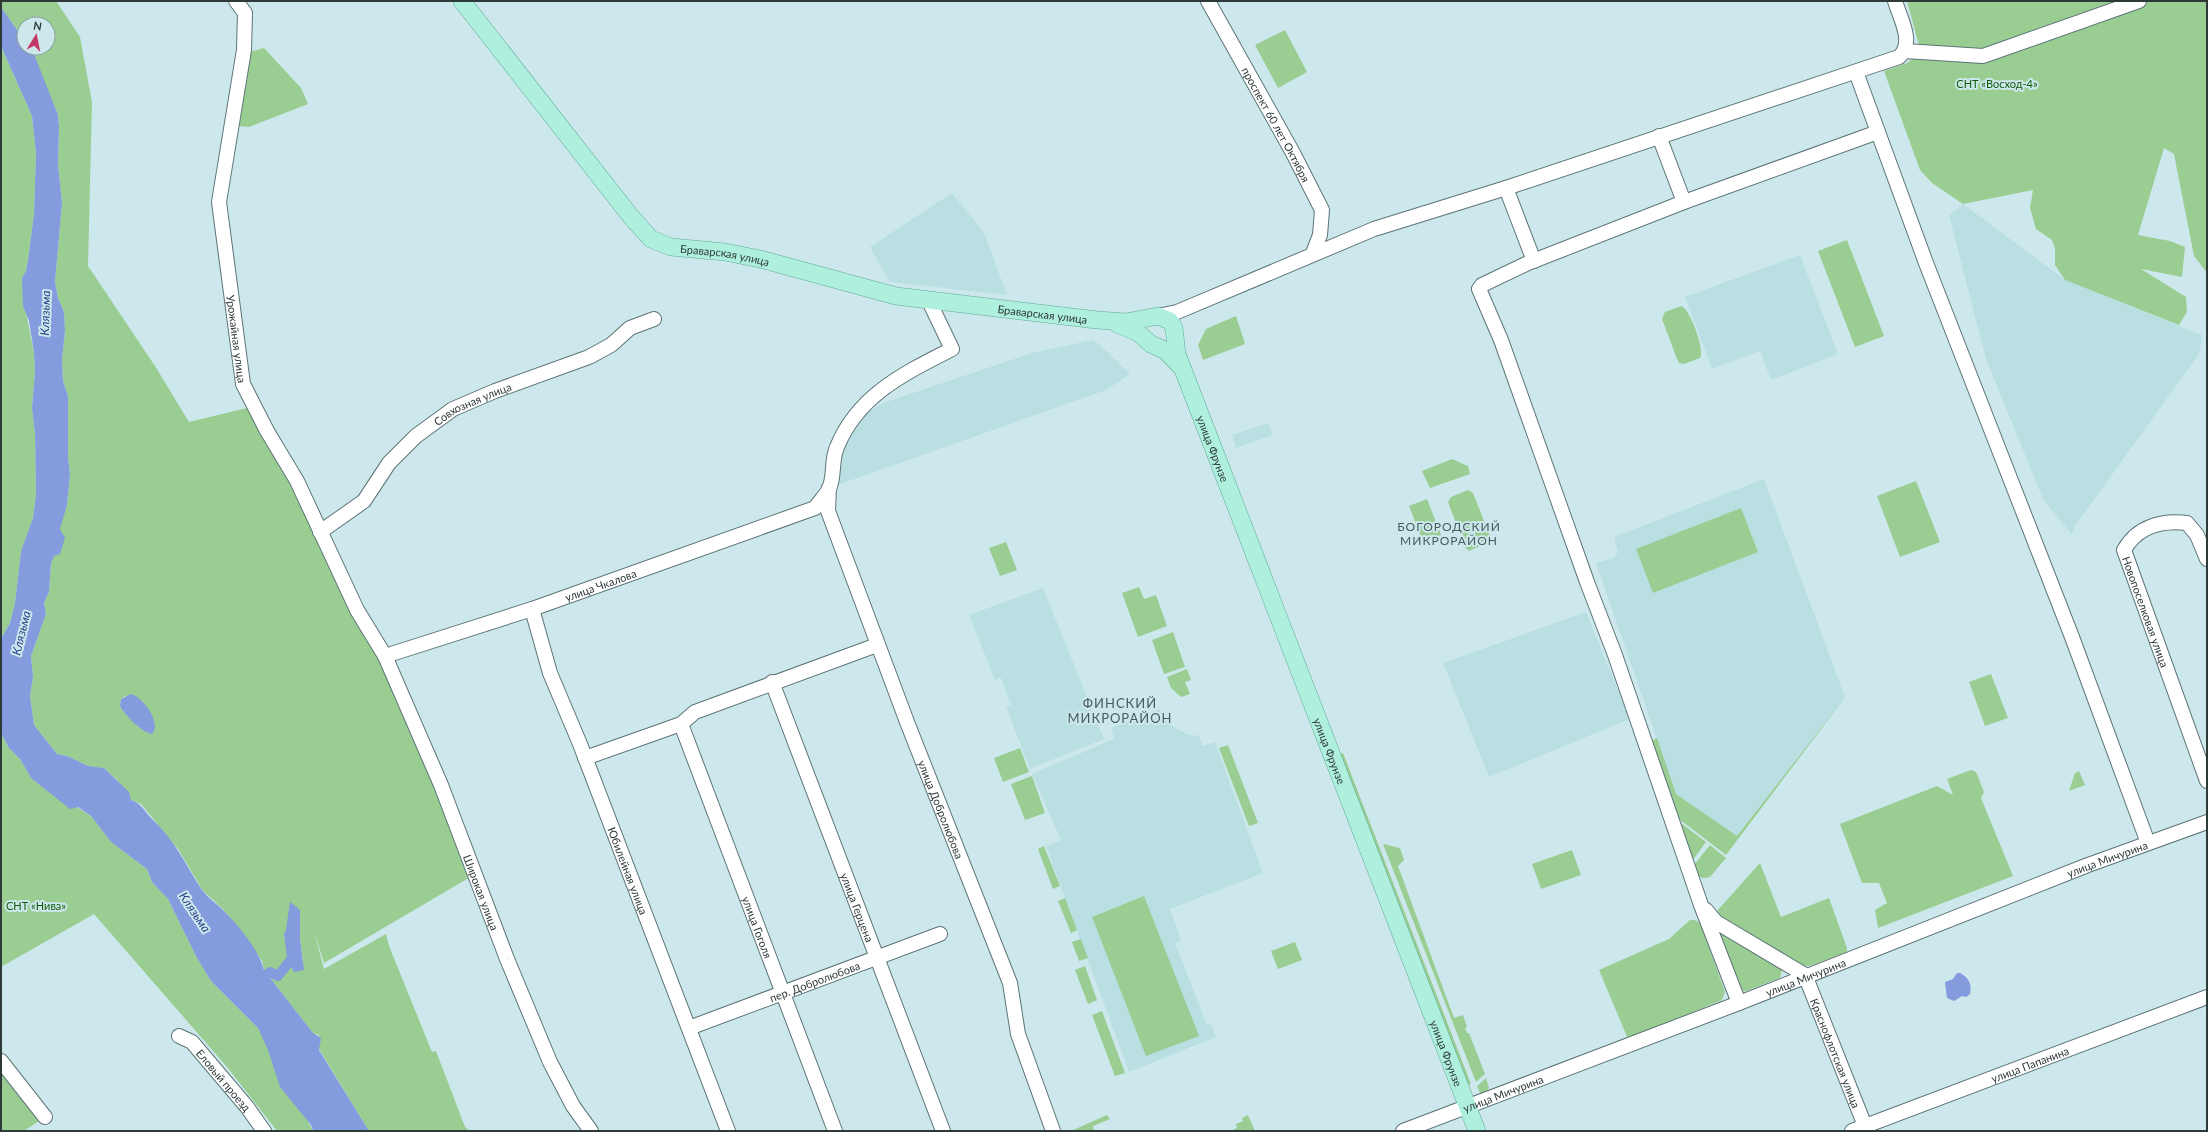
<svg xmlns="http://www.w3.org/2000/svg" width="2208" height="1132" font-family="Lato,sans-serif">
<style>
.built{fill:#badfe3}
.green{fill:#99cd92;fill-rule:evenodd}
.water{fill:#849bde}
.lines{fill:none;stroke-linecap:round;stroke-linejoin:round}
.canal{stroke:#849bde;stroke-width:10}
.minor-casing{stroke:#5c7477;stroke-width:16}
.major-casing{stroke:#5ea996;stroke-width:18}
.minor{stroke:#fff;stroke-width:14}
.major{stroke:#aeefdd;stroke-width:17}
.labels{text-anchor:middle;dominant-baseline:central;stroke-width:4;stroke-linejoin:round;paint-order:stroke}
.park-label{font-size:11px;fill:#115b08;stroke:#cde8ec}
.street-label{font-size:11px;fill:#2e393a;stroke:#cde8ec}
.water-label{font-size:12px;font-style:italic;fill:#273a88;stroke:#cde8ec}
.neighbourhood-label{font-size:12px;letter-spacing:1px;fill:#455c5f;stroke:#cde8ec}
.quarter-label{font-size:13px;letter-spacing:1px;fill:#455c5f;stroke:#cde8ec}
</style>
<rect width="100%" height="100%" fill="#cde8ec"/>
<path class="built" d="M952,193L984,233L1007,295L890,282L870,247Z
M1963,204L2065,280L2202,335L2199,354L2075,526L2072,535L2043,499L1986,359L1949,215Z
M1800,255L1838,354L1771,380L1760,351L1712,369L1685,297Z
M1093,340L1100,345L1130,374L1106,390L829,488L845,427L883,403L1032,353Z
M1268,423L1273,435L1236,448L1232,435Z
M1764,479L1845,697L1737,836L1676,794L1596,563L1613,558L1618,552L1614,537Z
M1043,588L1104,739L1030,769L1006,707L1011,705L1001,678L995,680L969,615Z
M1586,612L1630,719L1489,777L1443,663Z
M1159,709L1174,727L1186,734L1199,736L1203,746L1215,742L1263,873L1170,909L1181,940L1175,943L1207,1025L1211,1024L1216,1037L1129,1072L1046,846L1061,840L1032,774L1114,739L1111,728Z"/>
<path class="green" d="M1,1H56L80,37L92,102L88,266L155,366L189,422L247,408L291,481L350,608L381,663L472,876L324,963L314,931L324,969L386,934L389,946L432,1052L436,1051L465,1127L470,1131H369L319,1049V1035L313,1033L264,970L262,961L246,939L223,909L203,891L178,849L141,804L131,800L117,780L104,768L88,766L67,756L57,754L34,725L30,696L33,677L31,656L46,614L44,603L49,592L51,563L62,515L67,505L70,474L68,457V396L63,381L62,359L65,331L64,312L58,298L55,282L62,203L58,164L59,127L58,115L30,48H48V24H24V40L1,7ZM125,696L144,703L154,721L139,728L120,706L121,699ZM300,910V939L303,960L294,972L289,962L284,934Z
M1907,1H2207V273L2194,256L2174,154L2164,148L2138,235L2170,241L2185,247L2182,277L2141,269L2186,297L2187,312L2179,325L2065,280L2055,265V249L2052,240L2036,229L2030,208L2033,190L1963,204L1932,183L1920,170L1884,71L1907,63L1921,53Z
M1285,30L1307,72L1278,88L1255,45Z
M1,46L32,116L36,153L34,214L28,260L26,271L22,278L27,318L34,352L35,371L32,408L35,434L36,494L33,518L21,551L15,603L10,623L1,639Z
M264,48L301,88L308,104L249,127L237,126L246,53Z
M1847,240L1884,336L1855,347L1818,251Z
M1681,306C1690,308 1705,350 1700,358L1684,364L1679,363L1677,359L1662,319L1665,312Z
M1236,316L1245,344L1203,360L1198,345L1206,329Z
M1452,459L1468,466L1470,474L1430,488L1422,471Z
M1916,481L1940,542L1900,557L1877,496Z
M1468,490L1473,493L1491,539V541L1469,551L1465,547L1448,502L1451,497Z
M1427,499L1441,535L1423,542L1409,506Z
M1741,508L1758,552L1653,593L1636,549Z
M1006,542L1017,570L1000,576L989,548Z
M1139,587L1144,599L1156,595L1167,626L1138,637L1122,593Z
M1173,632L1185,667L1164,674L1152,640Z
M1187,669L1191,680L1185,682L1190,694L1181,697L1171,688L1167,677Z
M1991,674L2008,718L1985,726L1969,682Z
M1846,696L1726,855L1679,819L1651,741L1657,738L1676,794L1737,836Z
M1,733L9,748L20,759L31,778L91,816L111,842L147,869L152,882L168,899L197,958L211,981L258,1028L313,1131H277L227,1067L94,914L1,967Z
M1228,745L1258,823L1249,826L1219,748Z
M1020,748L1029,772L1003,782L994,758Z
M1343,753L1471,1084L1464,1087L1339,755Z
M1971,770L1976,772L1984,792L1981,798L2013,876L1878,928L1875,910L1887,903L1879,883H1862L1840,824L1937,786L1953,795L1947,779Z
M2079,771L2085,785L2069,791L2075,773Z
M1032,776L1045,813L1025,820L1011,784Z
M1677,820L1706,842L1692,861Z
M1383,844L1400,848L1404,860L1398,866L1454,1018L1463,1015L1467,1027L1465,1028L1467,1033H1469L1485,1074L1476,1082Z
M1710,845L1726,858L1710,877C1699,881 1697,873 1694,865Z
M1044,846L1060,886L1053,889L1038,849Z
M1572,850L1581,875L1541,889L1532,864Z
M1760,863L1781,917L1829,898L1847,948V952L1810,966H1803L1720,916L1717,911Z
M1144,896L1199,1036L1146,1056L1092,917Z
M1065,898L1077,930L1071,933L1058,901Z
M1690,920H1695L1700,923L1725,992L1722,1000L1628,1039L1599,970L1669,939Z
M1716,929L1779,967L1782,970L1780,978L1746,991H1741Z
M1081,939L1088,958L1079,961L1072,942Z
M1295,942L1302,960L1278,969L1271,951Z
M1085,966L1097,1000L1088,1004L1075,970Z
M1102,1011L1125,1073L1115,1076L1092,1015Z
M1,1061L45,1117L24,1131H1Z
M1486,1078L1489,1088L1486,1092L1481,1095L1477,1086Z
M1107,1115L1110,1119L1093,1126L1094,1131H1071Z
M1248,1115L1255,1131H1230L1237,1128L1236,1124L1243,1121L1242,1118Z"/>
<path class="water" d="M1,7L24,40V48H30L34,54L58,115L59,127L58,164L62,203L55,282L58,298L64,312L65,331L62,359L63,381L68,396V457L70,474L67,505L60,529L65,538L60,554L54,556L51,563L49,592L44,603L46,614L31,656L33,677L30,696L34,725L57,754L67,756L88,766L104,768L129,792L131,800C143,804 145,813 153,820C175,840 186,866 202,890C207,897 216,903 222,909C238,925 258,948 264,970L313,1033L321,1038L319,1050L369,1131H313L311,1125L280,1087L268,1050L258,1028L211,981L197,958L168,899L152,882L147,869L111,842L91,816L78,807L70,809L31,778L20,759L9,748L1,733V639L10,623L15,603L21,551L33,518L36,494L35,434L32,408L35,371L34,352L29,321L23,306L22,278L26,271L28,260L34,214L36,153L32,116L1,46Z
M131,694C143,697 162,723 152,734C141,732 125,715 120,706L121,699Z
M290,902L300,910V939L304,970L294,972L287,958L284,934L286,930Z
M1957,973H1960C1969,978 1972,984 1970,994L1966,997L1962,996L1954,1001L1947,998L1945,982L1953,979Z"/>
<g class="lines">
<path class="canal" d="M257,983L270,972L278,976L289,962"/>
<defs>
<g id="minor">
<path id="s1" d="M236,1L245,13L244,50L219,202L243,384L267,431L297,481L357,610L385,656L441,785L507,959L550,1062L573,1106L591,1131"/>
<path id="s2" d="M1208,1L1293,153L1322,210L1320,235L1313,253"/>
<path d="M1905,51L1983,56L2139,1"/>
<path d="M1856,72L1926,263L2072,637L2148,843"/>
<path d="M1659,136L1684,202"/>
<path d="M1506,188L1534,261"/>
<path d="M1158,316L1177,312L1374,229L1506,188L1899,57C1915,43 1900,18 1895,1"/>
<path id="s3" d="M829,488L828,511L907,722L1010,983L1018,1034L1053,1131"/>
<path id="s4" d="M320,532L364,501L389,463L416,436L453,409L495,391L589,357L611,345L630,328L654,319"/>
<path id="s5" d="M2207,559L2197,535L2187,523C2161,520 2137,527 2124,550L2207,781"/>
<path id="s6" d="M532,609L550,673L580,744L728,1131"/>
<path id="s7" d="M385,656L532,609L815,508C819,502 826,495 829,489C835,476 831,460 837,447C858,395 905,373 952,349L929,301"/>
<path id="s8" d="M772,682L943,1131"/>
<path id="s9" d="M681,724L835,1131"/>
<path d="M585,758L681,724L695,712L877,645"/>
<path id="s10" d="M1706,910L1716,922L1805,975L1867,1131"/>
<path d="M1739,1003L1701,905L1615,655L1587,582L1501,340L1479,289L1482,285L1528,263L1684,202L1878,132"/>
<path id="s11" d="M689,1028L940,934"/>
<path id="s12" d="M179,1036L192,1042L247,1107L264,1131"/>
<path d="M1,1061L45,1117"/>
<path id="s13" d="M1403,1131L1739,1003L2088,865L2207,822"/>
<path id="s14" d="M1852,1131L2207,997"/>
</g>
<g id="major">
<path id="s15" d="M462,1L632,218L651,239L671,247L725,252L760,259L896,296L1097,320L1126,322L1158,316L1170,321L1174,328L1177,354L1477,1131"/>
<path d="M1117,324L1137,332L1151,344L1166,351L1180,366"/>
</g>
</defs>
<use href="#minor" class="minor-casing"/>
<use href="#major" class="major-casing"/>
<use href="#minor" class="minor"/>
<use href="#major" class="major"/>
</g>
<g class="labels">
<g class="park-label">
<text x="1997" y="83">СНТ «Восход-4»</text>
<text x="36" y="905">СНТ «Нива»</text>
</g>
<g class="street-label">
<text stroke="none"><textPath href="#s2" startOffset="141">проспект 60 лет Октября</textPath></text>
<text stroke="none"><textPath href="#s15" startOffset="380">Браварская улица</textPath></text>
<text stroke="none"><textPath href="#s15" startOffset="704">Браварская улица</textPath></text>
<text stroke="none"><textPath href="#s1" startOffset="344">Урожайная улица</textPath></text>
<text stroke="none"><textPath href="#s4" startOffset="203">Совхозная улица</textPath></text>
<text stroke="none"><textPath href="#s15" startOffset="969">улица Фрунзе</textPath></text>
<text stroke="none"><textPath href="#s7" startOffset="227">улица Чкалова</textPath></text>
<text stroke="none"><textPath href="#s5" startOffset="180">Новопоселковая улица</textPath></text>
<text stroke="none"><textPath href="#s15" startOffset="1293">улица Фрунзе</textPath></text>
<text stroke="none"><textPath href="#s3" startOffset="342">улица Добролюбова</textPath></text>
<text stroke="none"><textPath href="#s13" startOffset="755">улица Мичурина</textPath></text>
<text stroke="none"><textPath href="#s6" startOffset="279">Юбилейная улица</textPath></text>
<text stroke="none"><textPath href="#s1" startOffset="952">Широкая улица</textPath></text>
<text stroke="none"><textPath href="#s8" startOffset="241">улица Герцена</textPath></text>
<text stroke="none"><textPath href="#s9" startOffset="217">улица Гоголя</textPath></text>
<text stroke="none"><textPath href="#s13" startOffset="431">улица Мичурина</textPath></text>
<text stroke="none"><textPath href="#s11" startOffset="134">пер. Добролюбова</textPath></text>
<text stroke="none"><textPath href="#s15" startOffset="1617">улица Фрунзе</textPath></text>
<text stroke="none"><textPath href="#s10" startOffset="203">Краснофлотская улица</textPath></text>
<text stroke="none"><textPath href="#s14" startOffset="190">улица Папанина</textPath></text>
<text stroke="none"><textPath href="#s12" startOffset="64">Еловый проезд</textPath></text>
<text stroke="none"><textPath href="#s13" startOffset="107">улица Мичурина</textPath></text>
</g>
<g class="water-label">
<text transform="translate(45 313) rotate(-88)">Клязьма</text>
<text transform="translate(21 633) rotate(-76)">Клязьма</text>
<text transform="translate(195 912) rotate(56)">Клязьма</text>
</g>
<g class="neighbourhood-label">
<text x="1449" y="526">БОГОРОДСКИЙ<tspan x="1449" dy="14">МИКРОРАЙОН</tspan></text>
</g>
<g class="quarter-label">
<text x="1120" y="703">ФИНСКИЙ<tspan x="1120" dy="15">МИКРОРАЙОН</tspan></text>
</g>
</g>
<rect width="2208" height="1132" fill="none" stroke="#2e393a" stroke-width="4"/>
<g transform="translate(36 36) rotate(10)"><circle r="19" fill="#cde8ec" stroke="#8da2a5"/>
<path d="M0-3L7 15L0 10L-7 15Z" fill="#c43868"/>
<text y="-6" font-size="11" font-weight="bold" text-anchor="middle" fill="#2e393a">N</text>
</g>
</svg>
